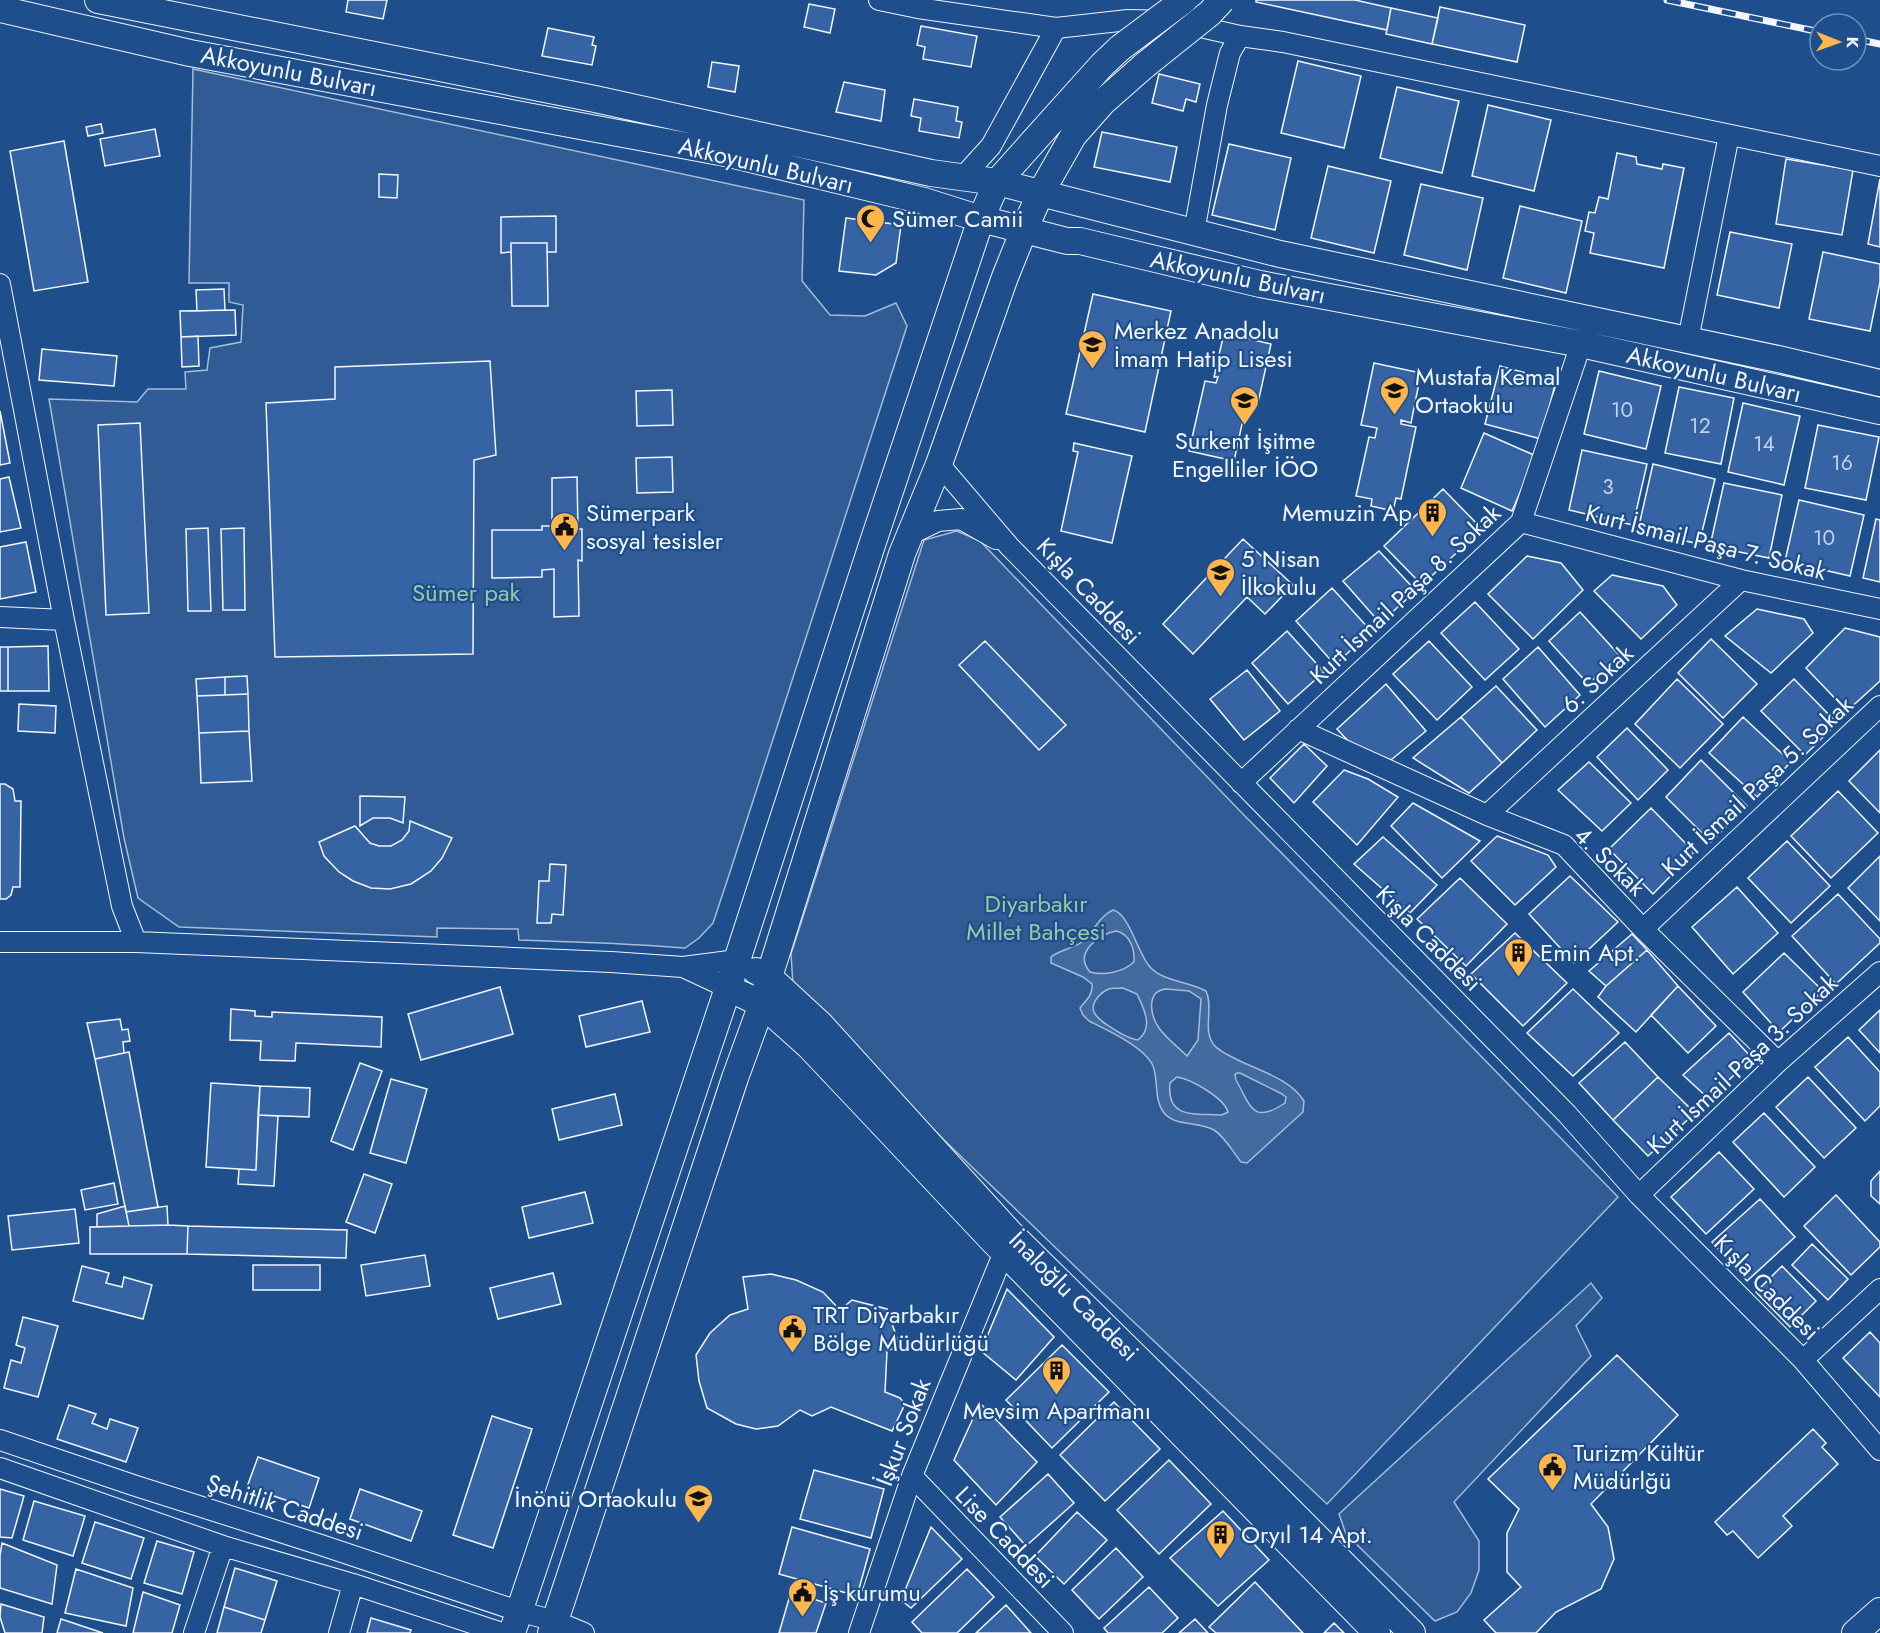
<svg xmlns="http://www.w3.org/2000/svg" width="1880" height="1633" font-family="Jost,sans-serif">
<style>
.green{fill:#305b95;stroke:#a8bbd7;stroke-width:1.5}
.water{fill:#446ba0;stroke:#a8bbd7;stroke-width:1.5;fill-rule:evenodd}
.building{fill:#3563a3;stroke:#f2f6ff;stroke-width:1.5}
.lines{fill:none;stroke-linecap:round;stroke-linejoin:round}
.minor-casing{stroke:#f2f6ff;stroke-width:22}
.major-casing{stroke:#f2f6ff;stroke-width:28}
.minor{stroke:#1f4e8c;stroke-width:20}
.major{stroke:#1f4e8c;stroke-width:26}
.rail-casing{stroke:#f2f6ff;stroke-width:7}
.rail{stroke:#1f4e8c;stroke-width:4.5;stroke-dasharray:14;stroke-linecap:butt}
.major-bridge-casing{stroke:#f2f6ff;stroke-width:28;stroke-linecap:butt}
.major-bridge{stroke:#1f4e8c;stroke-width:26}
.labels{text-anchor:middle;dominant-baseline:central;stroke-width:4.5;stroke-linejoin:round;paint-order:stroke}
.number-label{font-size:21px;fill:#c3d1e8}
.street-label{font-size:24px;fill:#f2f6ff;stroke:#1f4e8c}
.poi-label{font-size:24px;fill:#f2f6ff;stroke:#1f4e8c;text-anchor:start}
.park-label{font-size:24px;fill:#97c8a6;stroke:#1f4e8c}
</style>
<rect width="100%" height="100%" fill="#1f4e8c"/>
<path class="green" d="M193,69L804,200L802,281L830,315L865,316L896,303L907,326L728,878L713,923L699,938L685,948C630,943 574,942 519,940L518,929L437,928V937L179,927L138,898L124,838L49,399L137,402L148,389H186L185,372L207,370L210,348L241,342L243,305L229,302V283H189Z
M957,531L980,541L1239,810L1403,976L1618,1197L1327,1504L1086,1277L942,1138L793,985L791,954L924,540Z
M1591,1283L1602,1298L1576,1326L1591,1356L1454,1502L1479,1541V1570L1471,1593L1457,1612L1435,1621L1346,1534L1339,1514Z"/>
<path class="water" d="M1113,910C1129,913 1138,954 1150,967C1162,981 1190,982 1206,991C1214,1008 1202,1030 1214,1045C1220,1052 1230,1056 1238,1060C1260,1071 1290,1079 1304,1101L1303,1112L1247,1163L1241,1162C1233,1152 1225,1137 1214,1130C1200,1122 1177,1126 1166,1115C1153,1102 1159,1081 1153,1066C1145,1047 1107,1030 1089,1021L1083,1015L1080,1008C1087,999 1093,995 1092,984L1083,977L1051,963V957C1059,950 1072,949 1082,942C1094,932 1099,916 1113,910ZM1116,931C1130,934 1135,949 1134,962C1123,972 1104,976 1090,972C1073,953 1099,934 1116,931ZM1123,988L1137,994C1144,1009 1154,1027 1138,1040C1131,1039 1126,1036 1120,1033C1112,1028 1098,1021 1094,1012C1090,1003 1101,992 1109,989C1113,988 1119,988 1123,988ZM1166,989L1189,991L1201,999L1198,1040L1187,1056C1178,1047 1166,1038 1159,1028C1150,1015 1146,991 1166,989ZM1237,1073H1240L1282,1094L1286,1097L1285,1103C1252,1125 1251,1106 1236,1080L1235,1075ZM1177,1077C1191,1079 1224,1098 1228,1112L1222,1115C1196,1113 1166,1120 1170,1083Z"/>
<path class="building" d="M348,0H387L383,19L346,12Z
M1256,0H1355L1391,8L1387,30L1256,2Z
M809,4L835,9L830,33L804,27Z
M1440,7L1525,25L1517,62L1432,44Z
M1391,8L1438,18L1432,44L1386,34Z
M921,26L977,36L971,67L923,59L925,47L917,45Z
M548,28L594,37L592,45L596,46L592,65L542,56Z
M1298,61L1361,76L1344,148L1281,133Z
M712,62L739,66L735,92L708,87Z
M1159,74L1200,84L1196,102L1186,99L1183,111L1152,103Z
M844,82L885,90L881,121L836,112Z
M1397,87L1459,101L1442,173L1380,158Z
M914,99L958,107L956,121L962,122L959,138L919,131L921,118L911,116Z
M1488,105L1551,120L1534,191L1472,176Z
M101,124L103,133L88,136L86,127Z
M155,129L160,156L105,166L100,139Z
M1102,132L1177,147L1170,182L1094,167Z
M64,141L88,282L34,291L10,151Z
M1229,144L1291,158L1275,230L1212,215Z
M1617,153L1636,157L1637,164L1662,169L1663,164L1684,168L1664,268L1590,253L1594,233L1585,231L1589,212L1595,213L1599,197L1608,199Z
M1786,159L1853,170L1842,235L1776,224Z
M1328,166L1391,181L1374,253L1311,238Z
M379,174L398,175L397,198L379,197Z
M1880,179V247L1868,244Z
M1421,184L1483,198L1467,270L1404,255Z
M1520,206L1582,221L1566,293L1503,278Z
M556,216V252H547V243H511V252L501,253V217Z
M846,218L901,225L896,263L876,275L839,271Z
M1730,232L1792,244L1779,308L1717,295Z
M511,243H547L548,306H512Z
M1823,252L1880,264V282L1870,331L1809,319Z
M224,289L225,310L197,311L196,290Z
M1093,294L1171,311L1145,432L1066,414Z
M235,310L236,335L181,337L180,311Z
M1224,333L1271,344L1258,403L1247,401L1234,461L1189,451L1205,381L1216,383L1218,377H1214Z
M198,336L199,366L182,367L181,337Z
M42,349L117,356L114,386L39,380Z
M490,361L496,455L474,460L473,654L275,657L266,403L335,399V367Z
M1374,363L1421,373L1411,423L1401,420V424L1416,427L1401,499L1396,498L1393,511L1371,506L1372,499L1356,496L1369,437L1375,438L1377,428L1361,425Z
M1500,366L1556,381L1541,439L1485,424Z
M1599,371L1661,386L1646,449L1584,434Z
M1679,387L1734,398L1721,464L1665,453Z
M672,390L673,425L637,426L636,391Z
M1743,403L1800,416L1784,485L1728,472Z
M0,411L10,463L0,465Z
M140,423L149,613L106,615L98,425Z
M1818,425L1879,437L1866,500L1805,488Z
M1484,433L1536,456L1512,511L1461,488Z
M1074,443L1132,456L1112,543L1061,531L1078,452L1073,451Z
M1582,450L1647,464L1633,525L1569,510Z
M672,457L673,492L637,493L636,458Z
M1653,464L1715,479L1699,544L1638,530Z
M9,477L21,528L0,532V479Z
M577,477L578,529H582V561L578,560L579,616L554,617V569L542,570V577L492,578V530H542V526H552V478Z
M1724,483L1782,495L1769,558L1710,546Z
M1443,489L1482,529L1422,585L1384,546Z
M1799,500L1864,515L1850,576L1785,561Z
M1876,519L1880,520V582L1863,578Z
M208,528L211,611H188L186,529Z
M244,528L245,610H223L221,529Z
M1243,539L1293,585L1265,614L1247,597L1193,654L1163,624Z
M26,542L36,592L0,599V547Z
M1379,551L1416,591L1380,623L1343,581Z
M1527,556L1561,563L1583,590L1533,639L1488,594Z
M1612,575L1663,586L1677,605L1641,639L1594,591Z
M1332,588L1371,631L1335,665L1296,621Z
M1475,602L1519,649L1485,680L1441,633Z
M1757,609L1804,619L1813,633L1771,673L1725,636Z
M1580,612L1620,656L1588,684L1549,641Z
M1845,628L1880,637V681L1847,711L1806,668Z
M1287,631L1324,672L1288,704L1252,663Z
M1711,639L1757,684L1723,718L1678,673Z
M985,641L1066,725L1039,750L959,665Z
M1429,641L1472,687L1437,720L1393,674Z
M48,646L49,691H8V647Z
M0,647H8V691H0Z
M1538,647L1580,695L1545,727L1503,679Z
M1247,670L1280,711L1244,740L1210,699Z
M247,676L248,694L225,695V677Z
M225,677V695L197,696L196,679Z
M1677,679L1723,724L1680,768L1635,724Z
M1794,679L1837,723L1805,755L1761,711Z
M1386,684L1426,731L1391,760L1351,744L1337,729Z
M1496,686L1537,730L1502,763L1461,717Z
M248,694L249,731L199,733L197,696Z
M19,704L56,706L55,733L18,731Z
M1461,717L1502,763L1469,793L1413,758Z
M1743,717L1791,762L1757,797L1709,753Z
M1627,728L1668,770L1638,800L1597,757Z
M249,731L252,781L201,783L199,733Z
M1304,744L1327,766L1294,803L1270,778Z
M1880,750V813L1849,781Z
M1701,760L1747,806L1711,842L1666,797Z
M1589,762L1631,803L1602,831L1558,790Z
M1344,770L1368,779L1398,797L1357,845L1313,802Z
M0,784H5L13,789L15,801H21L20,887H13L11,895L6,899H0Z
M1838,791L1878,833L1831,878L1791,836Z
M360,796L405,797L403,823L390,818H373L360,826Z
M1413,803L1480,841L1442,878L1391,826Z
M1651,808L1694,852L1653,894L1609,849Z
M410,821L452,838L442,858L431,871L411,884L390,889L371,888L353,881L339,872L324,856L319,842L355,826L370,843L379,846H391L402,840L409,831Z
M1497,836L1548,855L1556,867L1515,905L1471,861Z
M1383,837L1437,885L1410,913L1354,864Z
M1787,841L1830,886L1791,923L1748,878Z
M1880,856V921L1848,888Z
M550,864L566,865L563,915L552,914L551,923H537L539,881H549Z
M1570,876L1618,922L1574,963L1529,914Z
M1460,878L1507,924L1466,966L1417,919Z
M1737,887L1778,933L1733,974L1692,927Z
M1838,894L1880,939V943L1836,984L1792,936Z
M1515,933L1567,983L1523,1026L1471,974Z
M1632,934L1647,950L1606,986L1589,971Z
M1647,950L1678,986L1636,1032L1598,997L1606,986Z
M1784,953L1823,991L1779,1032L1743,992Z
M1678,986L1716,1026L1688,1053L1651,1015Z
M500,987L513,1034L421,1060L408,1014Z
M1573,989L1619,1033L1573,1076L1527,1033Z
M642,1001L650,1032L586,1047L579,1016Z
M231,1009L255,1011V1016L272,1017V1012L382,1017L381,1047L296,1043L295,1061L260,1060L261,1041L230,1040Z
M1880,1010V1053L1859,1030Z
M120,1019L122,1030L128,1029L130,1041L123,1042L124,1053L95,1059L87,1023Z
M1729,1033L1752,1058L1709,1099L1683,1075Z
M1848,1037L1880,1072V1106L1865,1121L1815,1067Z
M1625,1042L1658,1077L1613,1120L1579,1083Z
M129,1052L158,1207L126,1212L95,1059Z
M360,1063L382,1071L353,1150L331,1141Z
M1658,1077L1695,1113L1648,1156L1613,1120Z
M1808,1077L1856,1128L1824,1158L1776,1107Z
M391,1079L427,1089L406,1163L370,1153Z
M211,1083L260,1086L256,1170L206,1167Z
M260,1086L310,1088L309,1117L258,1115Z
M615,1094L622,1125L559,1140L552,1109Z
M1764,1113L1815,1167L1784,1197L1733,1142Z
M258,1115L278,1116L274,1186L238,1184L239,1169L256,1170Z
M1719,1152L1754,1189L1706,1234L1671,1197Z
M1880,1171V1204L1871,1196V1181Z
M364,1174L392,1184L375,1233L346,1222Z
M114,1183L118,1204L85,1210L81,1190Z
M585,1192L593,1223L529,1238L522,1207Z
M1836,1195L1880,1242V1247L1851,1275L1804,1226Z
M1760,1199L1795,1237L1747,1281L1712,1242Z
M125,1206L129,1226L97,1227V1214Z
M167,1206L168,1225L129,1226L126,1212Z
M75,1209L79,1243L12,1250L8,1216Z
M168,1225L188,1226L187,1254H90V1227Z
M188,1226L347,1230L346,1258L187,1254Z
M1812,1244L1848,1279L1828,1300L1792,1265Z
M425,1255L430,1286L366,1296L361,1265Z
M253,1265H320V1290H253Z
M82,1266L109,1273L106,1283L122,1287L124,1277L152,1285L143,1319L73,1301Z
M1782,1266L1816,1301L1790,1327L1756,1292Z
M553,1273L561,1304L498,1319L490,1288Z
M771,1274L796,1280L823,1292L840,1310L852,1300L887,1309L898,1341L895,1348L887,1351L885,1392L900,1398L905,1404L892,1431L831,1407L812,1416L800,1410L778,1426L756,1429L736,1424L707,1408L699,1381L696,1355L710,1333L730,1315L748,1309L743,1277Z
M1007,1289L1054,1337L1016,1380L981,1351Z
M23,1317L58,1326L38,1397L4,1388L11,1360L21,1363L25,1348L16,1345Z
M1870,1332L1880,1343V1397L1843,1358Z
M1062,1345L1109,1392L1052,1448L1006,1400Z
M1617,1355L1678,1415L1591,1504L1608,1527L1614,1559L1601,1589L1556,1612L1536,1633H1496L1484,1620L1521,1587L1507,1572V1533L1519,1509L1488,1479Z
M1114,1402L1160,1449L1105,1501L1060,1455Z
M980,1403L1037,1462L996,1505L954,1460Z
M69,1405L96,1414L92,1423L107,1429L110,1419L138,1428L126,1462L57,1439Z
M492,1416L532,1429L493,1548L453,1535Z
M1813,1429L1826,1443L1822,1447L1838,1464L1783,1516L1792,1526L1758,1558L1733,1531L1727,1535L1715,1522Z
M258,1457L319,1478L309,1508L247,1487Z
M1169,1460L1211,1504L1159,1554L1117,1510Z
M814,1470L884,1489L871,1538L800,1519Z
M1048,1474L1074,1503L1026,1546L1000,1517Z
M0,1489L24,1496L12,1538L0,1537Z
M360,1489L422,1511L411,1541L350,1519Z
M34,1501L85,1516L73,1556L23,1540Z
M1223,1511L1269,1560L1218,1606L1170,1558Z
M1077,1512L1107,1540L1064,1584L1035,1556Z
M95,1522L144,1538L131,1579L82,1563Z
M792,1527L870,1549L857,1596L779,1574Z
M931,1527L962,1559L911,1608L901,1600Z
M157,1541L194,1552L182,1594L144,1583Z
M2,1543L57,1565L52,1604L0,1588V1556Z
M1116,1548L1143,1577L1099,1619L1072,1590Z
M235,1568L277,1581L265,1620L224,1607Z
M76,1569L133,1588L126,1626L65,1613Z
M967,1569L994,1597L957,1633H922L912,1622Z
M1255,1582L1303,1633H1216L1209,1627Z
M1149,1587L1178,1618L1162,1633H1108L1104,1628Z
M143,1592L180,1605L172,1633H133Z
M791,1592L826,1603L816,1633H779Z
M1,1604L44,1617L42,1633H5L0,1617Z
M1006,1605L1031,1633H976Z
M224,1607L265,1620L261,1633H217Z
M371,1618L411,1630L410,1633H367Z
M61,1619L103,1633H57Z
M1195,1619L1208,1633H1179Z
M1334,1623L1344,1633H1324Z"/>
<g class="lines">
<defs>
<path id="minor" d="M879,0L918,8L1056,28L1128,20L1174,21L1240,36L1283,42L1880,166
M962,178L991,146L1056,28
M1194,232L1217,105L1230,53L1240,36
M0,284L64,620L122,906L136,942
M1688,340L1729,135
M939,464L1009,546L1567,1114L1639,1195L1803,1360L1880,1450
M1521,522L1741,580L1880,609
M911,534L938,521L961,519L996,539
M0,617L64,620
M1298,729L1487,815L1564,845L1643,929L1778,1062
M1241,783L1521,522L1581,344
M1487,815L1741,580
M1643,929L1880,706
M0,942H136L611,962L683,967L728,988
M683,967L737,960
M1639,1195L1778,1062L1880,972
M1803,1360L1880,1289
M0,1440L133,1485L321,1545L518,1611L555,1621L584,1633
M0,1468L223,1546L353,1584L502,1633
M912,1476L1063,1633
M194,1633L223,1546
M339,1633L353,1584
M859,1633L912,1476L1004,1252"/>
<path id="major" d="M98,0L595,99L931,173L997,182L1280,254L1778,359L1880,383
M0,9L190,53L725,153L924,201L981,219L1067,241H1080L1260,284L1581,344L1880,411
M756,971L769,977L820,1024L1010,1233L1204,1424L1412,1633
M728,988L762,1004L809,1046L994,1242L1377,1633
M512,1633L728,988L872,545L981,219L997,182L1102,65L1120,48
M551,1633L735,1078L762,1004L769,977L902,554L939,464L1005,277L1024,230L1040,194L1073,136L1103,102L1145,65
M1855,1633L1880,1611"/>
</defs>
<use href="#minor" class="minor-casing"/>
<use href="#major" class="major-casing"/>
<use href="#minor" class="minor"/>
<use href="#major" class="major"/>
<defs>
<path id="rail" d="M1667,0L1820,32
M1856,39L1880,44"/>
</defs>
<use href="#rail" class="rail-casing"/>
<use href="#rail" class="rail"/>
<defs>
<path id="major-bridge" d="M1120,48L1184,0
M1145,65L1210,13L1222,0"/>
</defs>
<use href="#major-bridge" class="major-bridge-casing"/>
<use href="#major-bridge" class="major-bridge"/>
</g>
<defs>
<symbol id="mosque-pin" viewBox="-11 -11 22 30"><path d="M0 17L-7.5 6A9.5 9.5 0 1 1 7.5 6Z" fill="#ffb74d" stroke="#1f4e8c"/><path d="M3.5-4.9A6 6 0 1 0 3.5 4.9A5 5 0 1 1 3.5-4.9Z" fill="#111"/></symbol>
<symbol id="school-pin" viewBox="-11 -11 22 30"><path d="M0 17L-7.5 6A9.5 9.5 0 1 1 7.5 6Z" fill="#ffb74d" stroke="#1f4e8c"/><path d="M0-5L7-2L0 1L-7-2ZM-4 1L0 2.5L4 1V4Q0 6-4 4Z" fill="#111"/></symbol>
<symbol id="building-pin" viewBox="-11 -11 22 30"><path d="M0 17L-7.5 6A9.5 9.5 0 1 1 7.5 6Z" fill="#ffb74d" stroke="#1f4e8c"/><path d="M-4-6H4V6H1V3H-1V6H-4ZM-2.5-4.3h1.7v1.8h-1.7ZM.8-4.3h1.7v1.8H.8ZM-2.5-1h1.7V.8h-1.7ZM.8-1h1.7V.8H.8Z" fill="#111"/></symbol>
<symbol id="civic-pin" viewBox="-11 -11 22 30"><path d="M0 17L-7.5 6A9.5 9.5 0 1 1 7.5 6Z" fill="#ffb74d" stroke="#1f4e8c"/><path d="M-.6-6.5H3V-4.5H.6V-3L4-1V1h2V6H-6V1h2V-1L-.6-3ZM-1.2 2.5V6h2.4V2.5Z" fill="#111"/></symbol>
</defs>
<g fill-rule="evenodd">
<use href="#mosque-pin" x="854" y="202" width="33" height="45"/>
<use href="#school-pin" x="1076" y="328" width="33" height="45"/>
<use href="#school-pin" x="1378" y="374" width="33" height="45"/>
<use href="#school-pin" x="1228" y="384" width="33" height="45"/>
<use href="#building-pin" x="1416" y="496" width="33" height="45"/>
<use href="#civic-pin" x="548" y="510" width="33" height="45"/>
<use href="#school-pin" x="1204" y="556" width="33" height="45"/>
<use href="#building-pin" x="1502" y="936" width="33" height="45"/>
<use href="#civic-pin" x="776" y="1312" width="33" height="45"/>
<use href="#building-pin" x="1040" y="1354" width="33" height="45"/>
<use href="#civic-pin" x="1536" y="1450" width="33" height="45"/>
<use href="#school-pin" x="682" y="1482" width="33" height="45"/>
<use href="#building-pin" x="1204" y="1518" width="33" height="45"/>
<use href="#civic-pin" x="786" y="1576" width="33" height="45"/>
</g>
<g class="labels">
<g class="number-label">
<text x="1622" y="410">10</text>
<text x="1700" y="426">12</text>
<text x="1764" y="444">14</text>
<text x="1842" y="463">16</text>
<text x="1608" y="487">3</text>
<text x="1824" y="538">10</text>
</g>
<g class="street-label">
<text transform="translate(289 71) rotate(11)">Akkoyunlu Bulvarı</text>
<text transform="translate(766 165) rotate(13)">Akkoyunlu Bulvarı</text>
<text transform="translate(1238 277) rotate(12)">Akkoyunlu Bulvarı</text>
<text transform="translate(1714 374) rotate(13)">Akkoyunlu Bulvarı</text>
<text transform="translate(1706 542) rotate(14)">Kurt İsmail Paşa 7. Sokak</text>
<text transform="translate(1089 591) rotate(46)">Kışla Caddesi</text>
<text transform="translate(1405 594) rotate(-43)">Kurt İsmail Paşa 8. Sokak</text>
<text transform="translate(1597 679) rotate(-43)">6. Sokak</text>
<text transform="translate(1757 786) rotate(-43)">Kurt İsmail Paşa 5. Sokak</text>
<text transform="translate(1610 861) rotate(44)">4. Sokak</text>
<text transform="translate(1429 938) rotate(45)">Kışla Caddesi</text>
<text transform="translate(1742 1064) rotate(-43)">Kurt İsmail Paşa 3. Sokak</text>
<text transform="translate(1767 1287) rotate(45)">Kışla Caddesi</text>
<text transform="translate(1074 1296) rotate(45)">İnaloğlu Caddesi</text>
<text transform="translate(903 1432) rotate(-69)">İşkur Sokak</text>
<text transform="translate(285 1507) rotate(18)">Şehitlik Caddesi</text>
<text transform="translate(1005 1537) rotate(46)">Lise Caddesi</text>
</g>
<g class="poi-label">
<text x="892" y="218">Sümer Camii</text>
<text x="1114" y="330">Merkez Anadolu<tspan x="1114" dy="28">İmam Hatip Lisesi</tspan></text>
<text x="1415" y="376">Mustafa Kemal<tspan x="1415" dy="28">Ortaokulu</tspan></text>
<text x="1245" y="440" text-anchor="middle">Surkent İşitme<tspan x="1245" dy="28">Engelliler İÖO</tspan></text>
<text x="586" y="512">Sümerpark<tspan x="586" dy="28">sosyal tesisler</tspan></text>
<text x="1412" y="512" text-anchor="end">Memuzin Ap</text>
<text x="1241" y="558">5 Nisan<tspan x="1241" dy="28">İlkokulu</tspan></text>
<text x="1540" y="952">Emin Apt.</text>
<text x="813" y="1314">TRT Diyarbakır<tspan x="813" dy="28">Bölge Müdürlüğü</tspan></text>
<text x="1057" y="1410" text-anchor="middle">Mevsim Apartmanı</text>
<text x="1573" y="1452">Turizm Kültür<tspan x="1573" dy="28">Müdürlğü</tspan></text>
<text x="677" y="1498" text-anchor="end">İnönü Ortaokulu</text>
<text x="1241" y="1534">Oryıl 14 Apt.</text>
<text x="823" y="1592">İş kurumu</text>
</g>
<g class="park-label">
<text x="466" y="592">Sümer pak</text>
<text x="1036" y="903">Diyarbakır<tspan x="1036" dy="28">Millet Bahçesi</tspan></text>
</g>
</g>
<g transform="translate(1838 42) rotate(91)"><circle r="28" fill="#1f4e8c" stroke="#7391ba" stroke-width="1.5"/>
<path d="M0-4.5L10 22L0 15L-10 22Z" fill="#ffb74d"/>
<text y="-9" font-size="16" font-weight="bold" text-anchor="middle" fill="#f2f6ff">K</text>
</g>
</svg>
